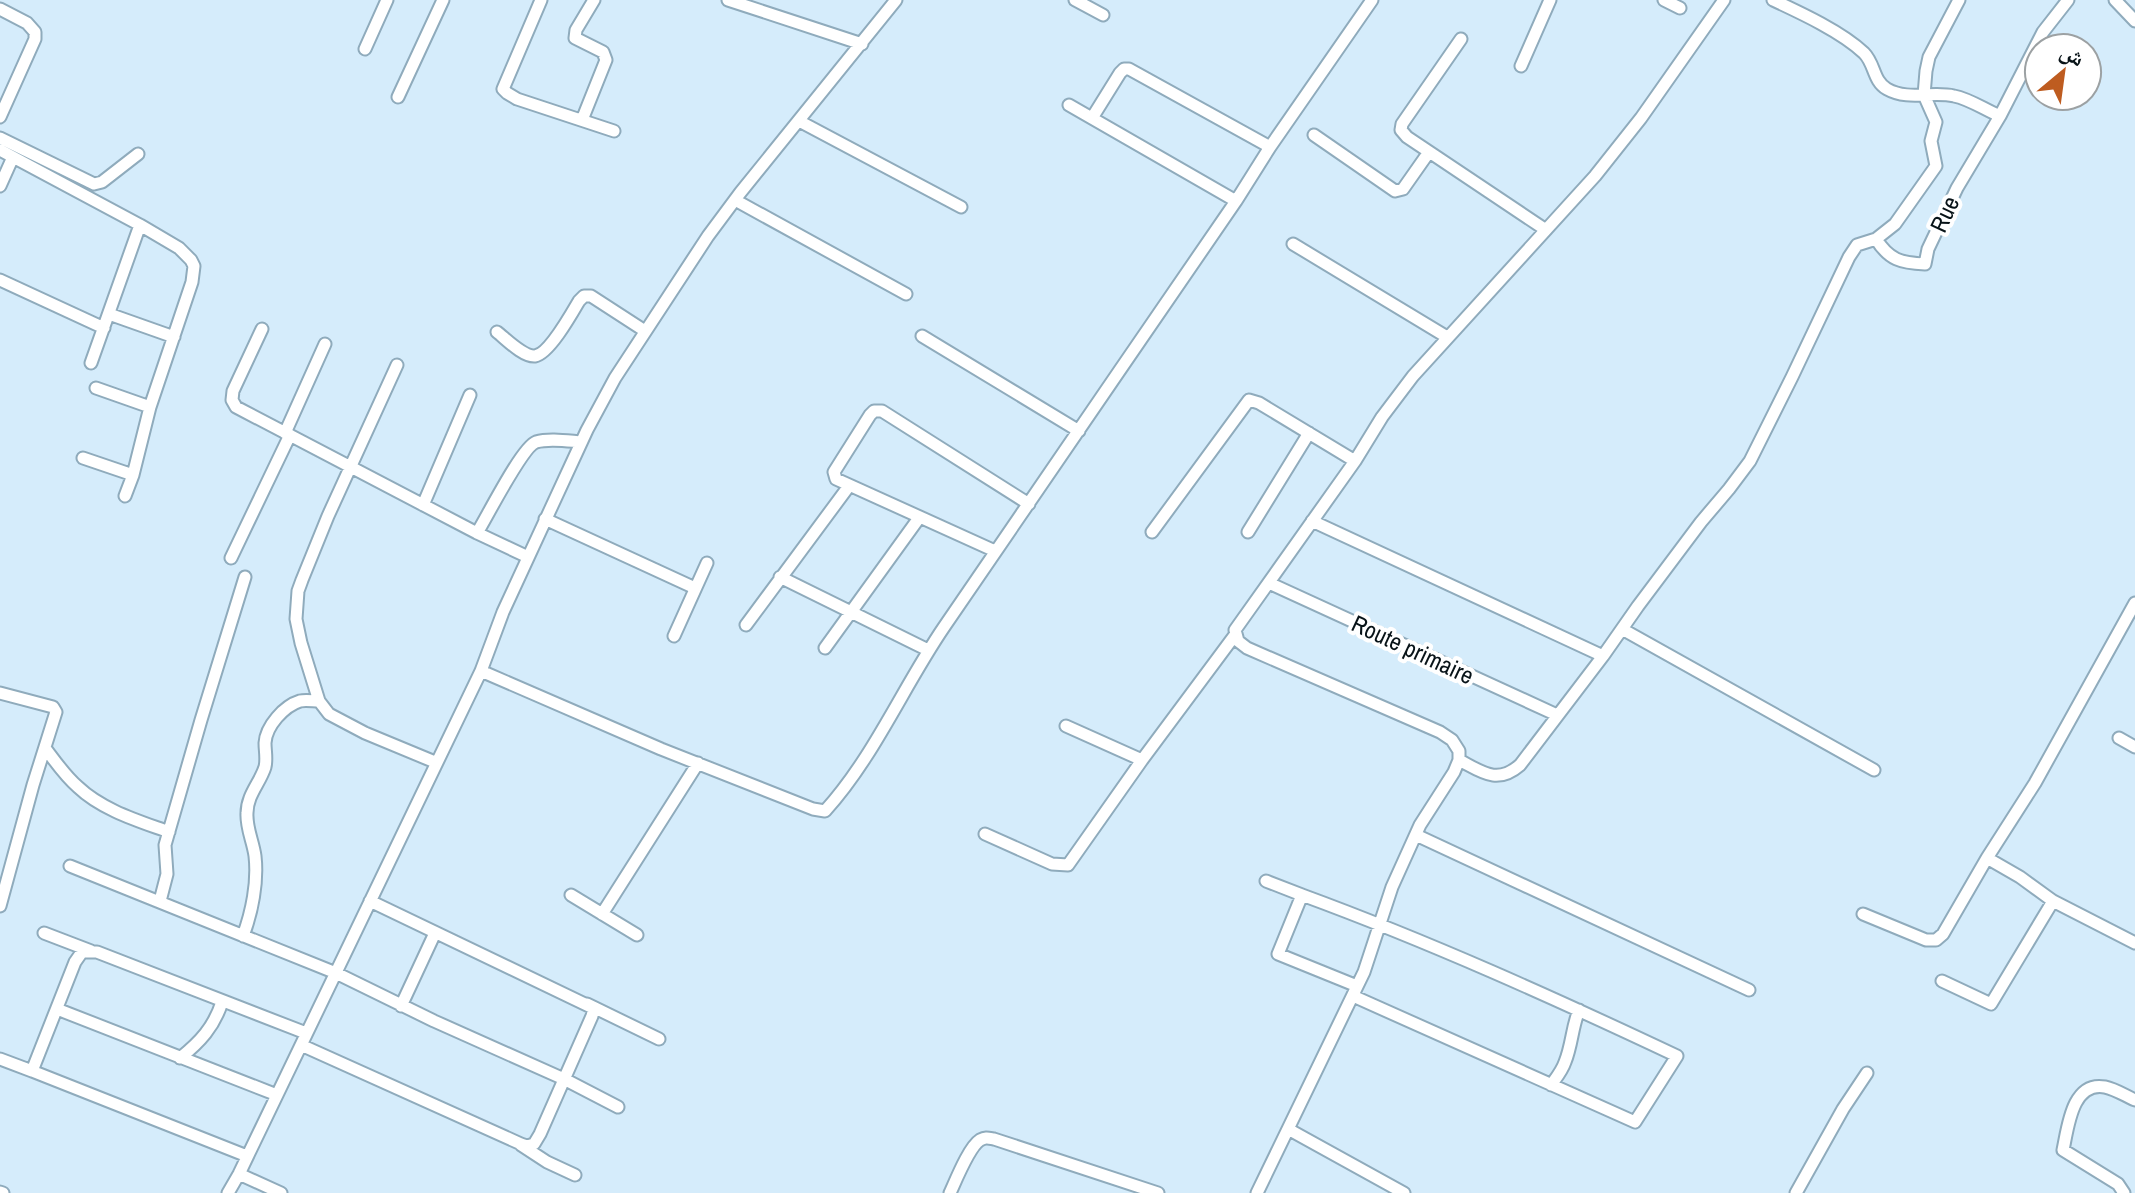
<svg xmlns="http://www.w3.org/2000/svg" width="2135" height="1193" font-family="'Archivo Narrow','Noto Naskh Arabic',sans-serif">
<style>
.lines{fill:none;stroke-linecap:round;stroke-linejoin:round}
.minor-casing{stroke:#8fabbc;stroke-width:15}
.minor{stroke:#fff;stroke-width:11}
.labels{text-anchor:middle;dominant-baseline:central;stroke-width:8;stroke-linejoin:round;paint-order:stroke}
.street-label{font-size:24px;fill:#081318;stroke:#fff}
</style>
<rect width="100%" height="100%" fill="#d5ecfb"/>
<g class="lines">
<defs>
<path id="minor" d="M541,0L503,89L507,93L517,99L614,131
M728,0L862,44
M1075,0L1103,15
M1664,0L1680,8
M1773,0C1801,13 1842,32 1864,53C1875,64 1873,81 1887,89C1908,101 1932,91 1954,96C1970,99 1985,110 2000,116
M2115,0L2135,21
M0,9L27,23L35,32V39L0,117
M1461,39L1402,124L1401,130L1407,137L1546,230
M365,49L387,0
M1521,66L1550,0
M398,97L443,0
M1069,105L1236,201
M1092,118L1120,73L1124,69H1129L1270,147
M582,120L606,60L603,52L575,38L576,30L594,0
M799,121L961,207
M1314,135L1395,191L1403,189L1429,152
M0,138L94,184L102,182L138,154
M0,150L140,225L179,248L191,260L194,266L192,282L150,407L133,475L125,496
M0,186L13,157
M735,200L906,294
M1876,239C1889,260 1901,263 1925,264L1928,249L1957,188L2000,116L2043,32L2068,0
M1293,244L1447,337
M0,280L104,328
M109,314L174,337
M262,329L233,391L232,400L236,407L477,533L528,557
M497,332C506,339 523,357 535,356C549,354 572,313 579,301L584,296H591L645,331
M922,336L1079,431
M91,363L140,225
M397,365L328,516L302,580L298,591L296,619L301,643L319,701L329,714L365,733L435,762
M96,388L150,407
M285,433L325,344
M83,458L133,475
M423,505L470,395
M545,519L695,588
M1312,521L1603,656
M1152,532L1249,400L1259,403L1355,461
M1248,532L1309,433
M477,533C487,517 522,447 536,442C549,438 568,441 581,442
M995,551L836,479L834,472L870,415L874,411H882L1029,504
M231,558L290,435
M780,577L928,650
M1269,583L1557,715
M746,625L849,486
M1622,629L1874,770
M674,636L707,563
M825,648L919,518
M481,671L661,749L813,809L825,811C874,757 903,687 944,627C1040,485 1139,343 1236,201L1270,147L1372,0
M0,693L53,707L56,712L33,785L0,906
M1066,726L1142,760
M2119,738L2135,747
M45,748C55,761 65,776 78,787C102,810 139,821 169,832
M1459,760C1482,772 1497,785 1520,765L1603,656L1638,606L1701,522L1729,489L1750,461L1792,377L1849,257L1857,245L1876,239L1895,224L1936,166L1931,141L1936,122L1924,95L1926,71L1929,57L1959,0
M985,834L1052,864L1068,865L1142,760L1235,635
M1416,835L1749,990
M1987,858L2020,877L2053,901L2135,943
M70,866L336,973L434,1021L564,1079L618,1107
M1266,881L1302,895
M571,895L637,935
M160,901L167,874L165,845L201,720L245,577
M602,914L698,763
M1863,914L1926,940H1936L1943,934L1987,858L2035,783L2135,603
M44,933L91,951
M243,936C252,912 258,882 255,856C253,841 246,828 247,813C247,795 260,783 265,767C267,759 265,751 265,743C266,726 284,706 300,701C305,700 313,701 319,701
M1942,981L1991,1004L2053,901
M1353,996L1635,1122L1677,1056C1554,998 1430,942 1302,895L1278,954L1357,986
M587,1004L659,1039
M401,1006L435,933
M57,1009L277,1095
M301,1045L521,1144L527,1146L534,1144L540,1134L592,1016L593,1012L591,1007L370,901
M180,1058C200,1042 214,1027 222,1002
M0,1059L32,1071
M1551,1085C1556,1078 1562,1071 1565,1062C1572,1045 1572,1027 1579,1010
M1288,1129L1404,1193
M521,1145L547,1162L575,1175
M247,1156L32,1071L75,962L82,952H97L306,1033
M239,1174L281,1193
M0,1192L3,1193
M228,1193L239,1174L481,671L503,612L587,430L615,378L708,236L740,193L896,0
M950,1193C956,1180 969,1147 980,1140C986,1137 988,1138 994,1139L1158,1193
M1257,1193L1364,972L1392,887L1420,825L1454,772L1459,760V751L1452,740L1440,732L1247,648L1238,641L1235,630L1355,461L1382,417L1413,376L1595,176L1641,118L1724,0
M1796,1193L1843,1109L1867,1073
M2124,1193L2118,1184L2063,1150C2068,1127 2072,1081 2105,1087C2115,1089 2126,1096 2135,1100"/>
</defs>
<use href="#minor" class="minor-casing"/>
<use href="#minor" class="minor"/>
</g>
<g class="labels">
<g class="street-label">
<text transform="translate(1944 214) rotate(-65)">Rue</text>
<text transform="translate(1413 649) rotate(25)">Route primaire</text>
</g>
</g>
<g transform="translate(2063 72) rotate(29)"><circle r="38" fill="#ffffff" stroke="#9ca1a3" stroke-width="2"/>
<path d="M0-6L14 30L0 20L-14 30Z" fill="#be5c20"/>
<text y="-12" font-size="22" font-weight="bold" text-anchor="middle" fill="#081318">ش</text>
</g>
</svg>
